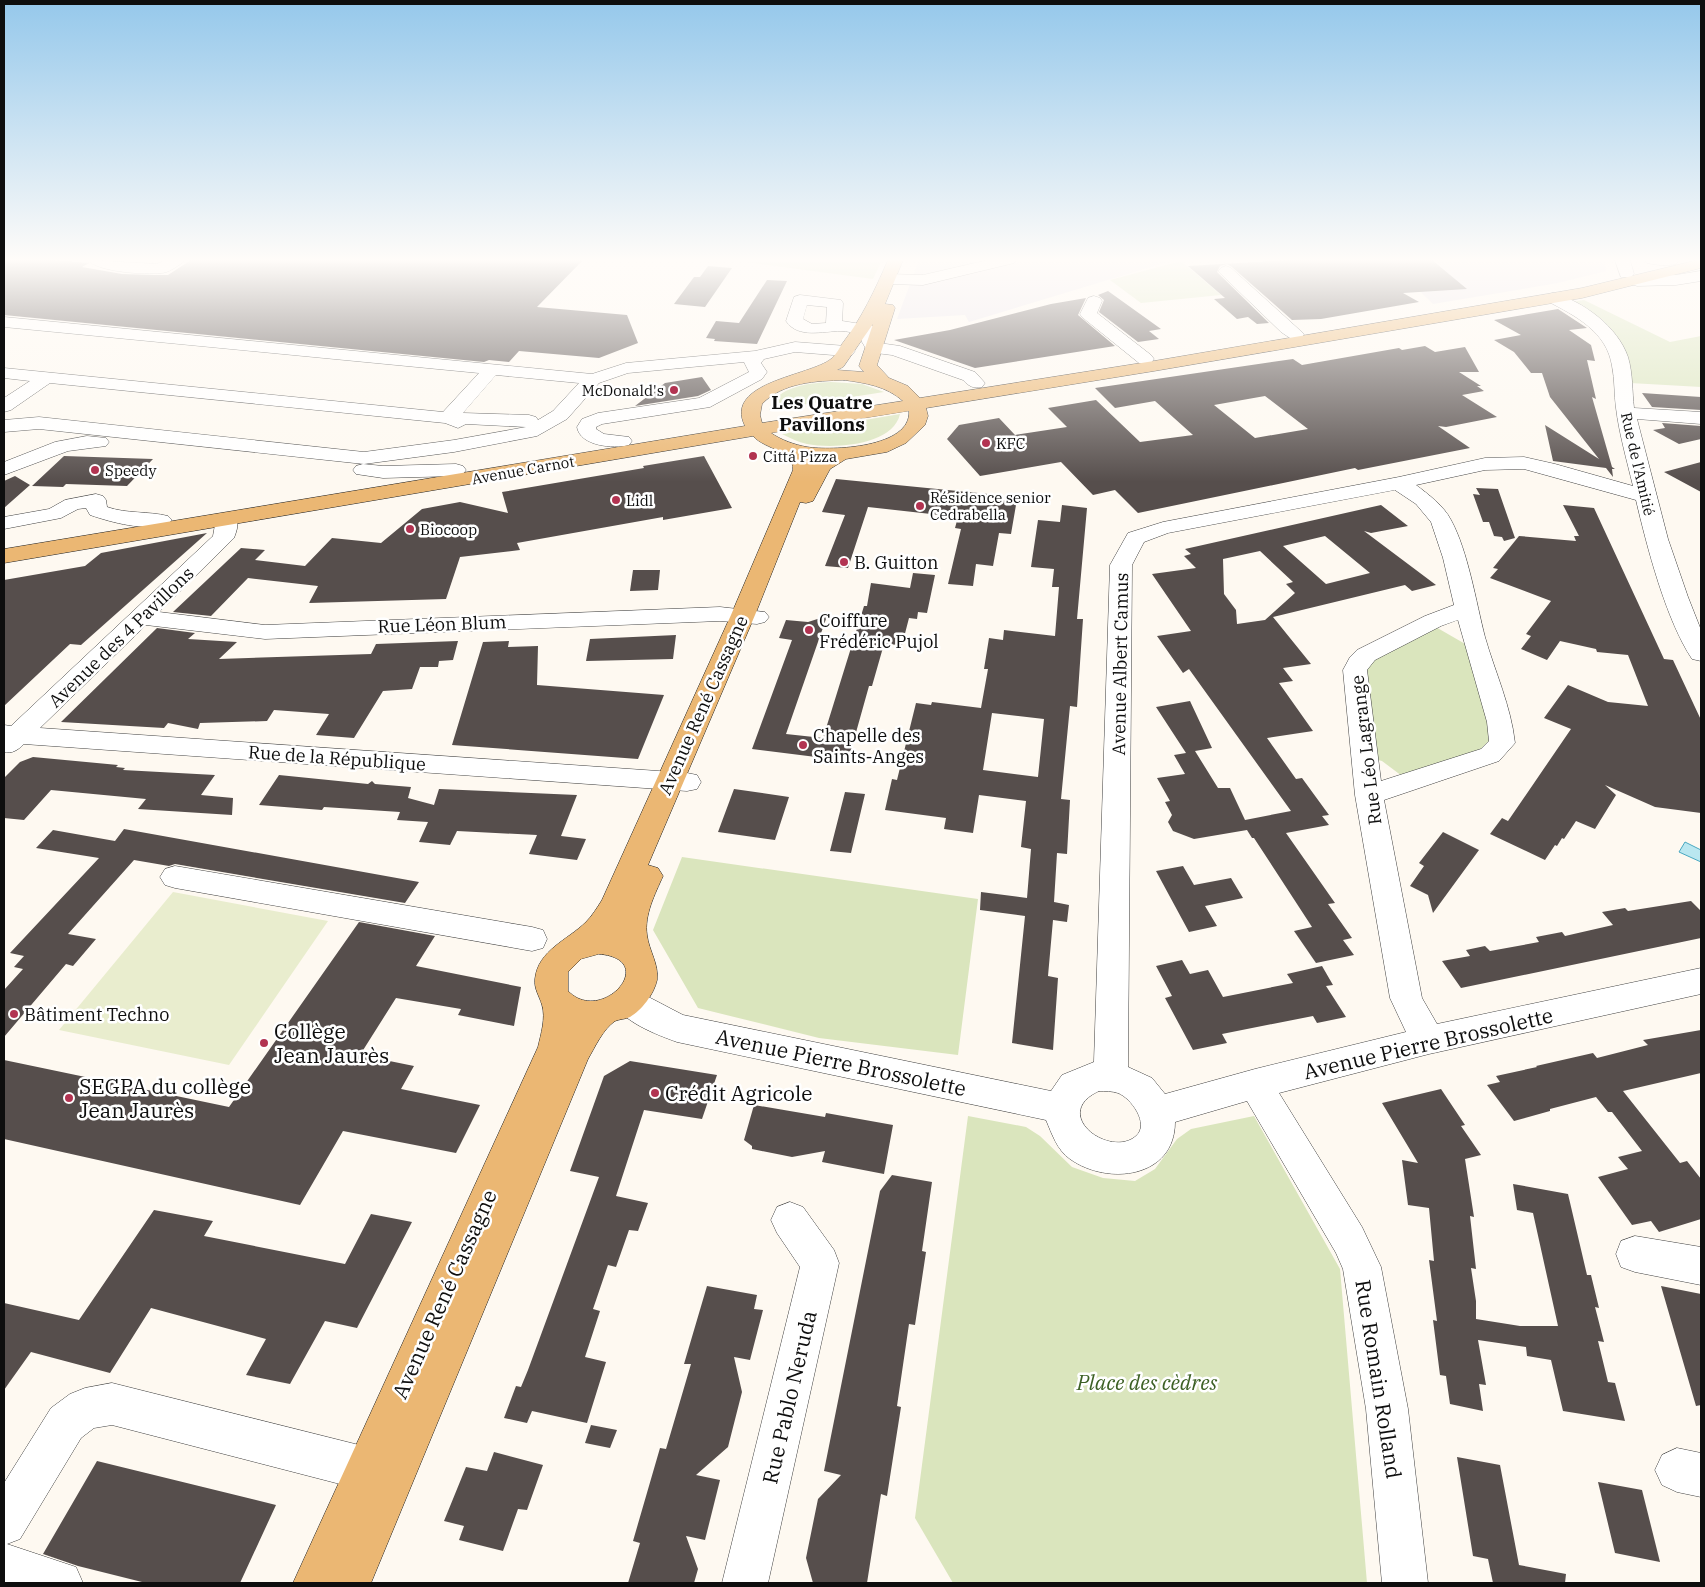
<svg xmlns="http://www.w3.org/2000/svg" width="1705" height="1587" font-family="'IBM Plex Serif',serif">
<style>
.industrial{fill:#eae4ec}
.green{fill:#dae5bd}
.pitch{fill:#e9edce}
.water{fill:#bae7f0;stroke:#48a8c1}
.building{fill:#564e4c;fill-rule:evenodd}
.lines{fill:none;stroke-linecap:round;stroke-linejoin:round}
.minor-casing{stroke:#414141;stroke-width:1}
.major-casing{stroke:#1f1f1f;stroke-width:1}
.minor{fill:#fff;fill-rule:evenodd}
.major{fill:#ebb773;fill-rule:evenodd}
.poi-dot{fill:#b23351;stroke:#fff;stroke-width:2}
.labels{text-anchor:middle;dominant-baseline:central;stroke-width:5;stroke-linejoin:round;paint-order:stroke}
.far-poi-label{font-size:15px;fill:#0e0e0e;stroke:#fff;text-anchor:start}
.far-street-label{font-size:15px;fill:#0e0e0e;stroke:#fff}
.poi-label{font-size:18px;fill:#0e0e0e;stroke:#fff;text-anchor:start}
.street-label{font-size:18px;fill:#0e0e0e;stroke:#fff}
.far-district-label{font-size:19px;font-weight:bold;fill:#0e0e0e;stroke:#fff}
.near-poi-label{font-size:21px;fill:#0e0e0e;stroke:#fff;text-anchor:start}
.near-street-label{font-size:21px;fill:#0e0e0e;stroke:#fff}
.near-park-label{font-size:21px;font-style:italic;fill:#3c6024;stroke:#fff}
</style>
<rect width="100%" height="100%" fill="#fef9f1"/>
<path class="industrial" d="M919,260H1174L969,322L965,315L897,319Z
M1388,260H1604L1606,271L1558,283L1433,304Z"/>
<path class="green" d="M730,260H882L873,279Z
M1181,261L1221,295L1141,303L1110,280Z
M1584,300L1670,342L1701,336V387L1630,383L1624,352L1570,302Z
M831,382L862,384L884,392L769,410C777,386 809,383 831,382Z
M900,414C893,446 833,449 807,444C798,442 790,438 782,434Z
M1434,626L1467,645L1494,724L1489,744L1478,754L1406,779L1382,761L1378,760L1363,670L1377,656Z
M682,857L978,899L958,1055L819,1038L698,1008L653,930Z
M968,1116L1026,1127L1040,1136L1072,1167L1103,1178L1135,1181L1155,1169L1177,1139L1191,1129L1254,1116L1340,1269L1367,1583H953L915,1518Z"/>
<path class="pitch" d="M173,892L328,921L229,1065L59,1030Z"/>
<path class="water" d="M1685,842L1701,850V862L1679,852Z"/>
<path class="building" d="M4,260H55L89,263L82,267L122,274L154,275H168L191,260H583L537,307L627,315L638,343L599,358L519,351L509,362L489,360L484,362L4,315Z
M1287,260H1432L1467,289L1403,293L1419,302L1321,319L1292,320L1232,267L1227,264L1220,266L1217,272L1269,323L1257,324L1248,317L1237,319L1214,299L1225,298L1188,266Z
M708,266L732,268L705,307L674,304L694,277H700Z
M767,280L787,281L757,344L714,341L715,339L706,338L716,321L739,323Z
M1108,291L1161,329L1149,331L1159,339L1138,342L1099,312L1104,300L1098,295Z
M1086,298L1078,315L1115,346L975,368L894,340L950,330L1051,304Z
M1558,309L1587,328L1569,330L1591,345L1595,361L1587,360L1596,399L1592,397L1612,467L1615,469H1612L1613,477L1606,468L1553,461L1545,425L1599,459L1550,397L1542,373H1531L1514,352L1494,340L1521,335L1494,320Z
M1425,346L1435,352L1465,347L1479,372H1459L1481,386H1477L1484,391L1462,395L1497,417L1446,427L1438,426L1470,448L1358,470L1355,468L1138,513L1115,490L1093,495L1061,462L980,476L947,439L959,425L999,418L1015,435L1067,427L1048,408L1096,400L1140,442L1193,435L1155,401L1115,408L1095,388L1293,359L1302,365L1399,348L1402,350ZM1265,396L1308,429L1255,438L1214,405Z
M702,377L711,390L698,396L635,406L665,383Z
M1642,393L1701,397V410L1652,407Z
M1662,423L1701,426V439L1679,444L1653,430L1665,428Z
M64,456L153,459L127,486L66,484L63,487L32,486Z
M704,456L732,508L663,520V517L517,543L520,550L460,557L446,599L309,603L318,586L248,578L211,616L173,612L241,548L265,550L255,560L305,566L332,538L381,543L422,509L460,502L508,513L502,492L644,468L643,466Z
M1701,462V492L1664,472Z
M15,476L30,485L4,508V481Z
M836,479L988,494L1016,505L1011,534L999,533L993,566L976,564L973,586L948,584L961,529L955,528L958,517L868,507L848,568L825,566L845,515L822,512Z
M1476,488L1498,489L1515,538L1504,541L1502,537L1494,536L1489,522H1483L1473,494L1480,495Z
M1062,505L1087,508L1077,619H1083L1077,707L1070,706L1061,799L1070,800L1067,854L1057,853L1054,902L1069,905L1067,922L1053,920L1048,976L1058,978L1053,1050L1012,1043L1025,916L980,910L981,892L1027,898L1031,849L1021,847L1026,801L979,795L973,833L944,829L946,818L885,810L892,779L897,780L916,703L931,705L932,702L981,708L988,669H984L989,638L1003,640L1004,630L1055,636L1059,587H1052L1054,569L1031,567L1038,520L1060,522ZM992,713L1044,719L1038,777L983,770Z
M1381,505L1408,526L1371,533L1364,531L1436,585L1412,591L1405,585L1273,617L1311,664L1283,668L1293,681L1279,683L1313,731L1267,738L1296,779L1302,778L1329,815L1322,816L1329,825L1286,833L1335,903L1328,904L1352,938L1343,940L1354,955L1316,963L1294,931L1312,927L1254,838H1252L1247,830L1194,839L1173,831L1168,822L1172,815L1165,802L1170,801L1157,778L1185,774L1174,755L1186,753L1156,707L1190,701L1212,748L1195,751L1218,788H1230L1245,820L1291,811L1189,669L1183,673L1157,636L1191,631L1152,574L1196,568L1184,556L1191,554L1185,549ZM1325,536L1370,573L1326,584L1283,546ZM1260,551L1293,582L1286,584L1295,593L1265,620L1237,624L1236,610L1224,594L1223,559Z
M1563,505L1594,508L1664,659L1673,660L1701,720V813L1655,807L1605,785L1616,795L1595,829L1576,821L1564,839L1562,838L1557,846L1555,845L1545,860L1490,834L1502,818L1508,821L1571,729L1544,718L1568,685L1608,702L1648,706L1628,655L1597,652L1596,649L1560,641L1547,660L1521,649L1531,636L1526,634L1551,601L1490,578L1498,569L1493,568L1519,536L1576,541L1574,536H1579Z
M207,533L81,645L70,644L4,706V580L85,566L101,553Z
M633,570H660L658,590L630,591Z
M913,573L935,575L927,613L918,612L917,619L909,618L902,645L884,644L872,686H869L848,761L752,749L792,640L779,638L786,620L808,622L827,616L786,734L823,738L864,606H867L871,583L910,588Z
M157,628L195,633L188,639L237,642L219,659L371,654L376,644L458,641L453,660L439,661L438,667H420L412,689L383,691L354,738L316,735L329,714L274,710L267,721L200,723L198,729L168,723L164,728L61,722Z
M676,635L673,659L586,661L590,639Z
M509,641L508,647L538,646L537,685L664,695L638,759L452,745L483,642Z
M33,757L118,765L116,767L125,768L123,770L215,775L201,795L233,798L232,815L138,809L146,799L51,790L24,820L4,818V778L20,762Z
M279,775L368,784L372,781L375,784L411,787L408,798L434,805L439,789L577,795L561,836L586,839L577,860L529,854L537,835L457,831L450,845L419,842L428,822L397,820L400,812L324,807L322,810L259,805Z
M734,789L789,797L775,840L718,832Z
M845,792L865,794L851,853L830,851Z
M124,829L419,882L405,903L175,864L169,866L134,860L68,934L96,939L73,966L66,964L4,1037V990L23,969L14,967L24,956L10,953L99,858L36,848L53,830L115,841Z
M1443,832L1479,850L1433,913L1428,895L1410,886L1424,866L1419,863Z
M1183,866L1194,885L1231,878L1243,898L1205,906L1217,926L1189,932L1156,871Z
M1691,901L1701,911V938L1461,988L1442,961L1470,956L1466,950L1485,946L1490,951L1539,942L1536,937L1562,932L1565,936L1613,925L1602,912L1625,908L1628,911Z
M359,922L435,936L416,966L521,987L514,1026L458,1015L461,1009L396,998L360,1055L414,1066L401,1089L480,1105L456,1153L343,1131L300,1205L4,1139V1060L229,1107Z
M1182,960L1190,974L1208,970L1223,997L1293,983L1287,974L1322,966L1333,985L1326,986L1346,1017L1317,1023L1313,1016L1222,1034L1227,1043L1193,1050L1165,998L1172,996L1156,966Z
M1701,1030V1073L1623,1091L1680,1163L1687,1161L1701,1179V1219L1659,1232L1651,1221L1632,1225L1598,1177L1628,1169L1618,1157L1642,1151L1612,1112H1608L1596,1097L1550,1109V1111L1514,1121L1487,1085L1500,1082L1496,1076L1537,1067L1536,1066L1593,1053L1597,1058L1648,1045L1643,1040Z
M630,1061L717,1075L702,1119L644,1110L616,1196L648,1203L638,1231L629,1230L616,1267L608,1265L593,1309L600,1311L585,1357L606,1362L587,1423L532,1411L527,1423L504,1418L516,1386L521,1387L528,1370L599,1177L570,1171L604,1076Z
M1441,1089L1465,1125L1461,1126L1481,1155L1465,1159L1474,1217L1470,1216L1476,1269L1471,1268L1476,1301V1319L1520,1326H1558L1533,1213L1517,1210L1513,1184L1568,1194L1587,1275H1591L1599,1308L1595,1307L1604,1342L1598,1341L1608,1382L1615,1383L1625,1421L1563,1411L1551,1360L1527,1356L1526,1347L1478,1340L1486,1385L1479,1384L1483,1411L1450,1404L1446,1376L1440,1375L1433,1320L1437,1321L1429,1260L1434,1261L1429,1208L1408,1205L1402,1160L1418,1163L1382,1103Z
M754,1105L825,1117L826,1113L893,1125L884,1174L822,1162L825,1151L792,1157L752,1149V1146L744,1140Z
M892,1175L932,1182L922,1251L926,1252L915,1325L909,1324L897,1406L901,1407L887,1496L881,1494L867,1583H813L806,1558L818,1499L841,1475L824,1471L880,1191Z
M154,1210L213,1221L204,1236L345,1264L371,1214L412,1222L357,1328L325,1321L290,1384L246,1375L266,1339L151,1308L110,1373L31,1352L4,1390V1303L79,1320Z
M707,1286L757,1295L754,1309L763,1310L750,1360L734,1357L742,1392L728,1447L696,1475L720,1480L705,1540L686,1536L698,1569L694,1583H628L640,1543L633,1541L660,1448L666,1449L691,1364H684Z
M1661,1286L1701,1294V1405L1696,1406Z
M591,1425L617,1430L610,1448L585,1443Z
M494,1452L543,1465L527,1510L518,1509L503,1551L459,1540L464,1526L444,1521L466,1467L487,1471Z
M1457,1457L1500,1465L1519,1565L1566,1574L1565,1583H1493L1488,1559L1473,1556Z
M97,1461L276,1505L240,1583H146L78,1566L43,1554Z
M1598,1482L1642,1490L1660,1562L1615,1553Z"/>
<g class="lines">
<defs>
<path id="minor" d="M88,260L157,264L165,260H184L182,263C176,267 168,273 161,273C146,275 97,272 88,260Z
M988,260H1016L1014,263L923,285L887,284L882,282L879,279L882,276L887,274L923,275Z
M1615,260H1630L1634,274L1631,277H1621Z
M1645,260H1678L1679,261L1676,264C1667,266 1656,265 1647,263Z
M1226,266L1231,268L1293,324L1304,334L1302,338H1290L1281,332L1221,274L1218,271L1221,268Z
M1701,271V281L1676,285L1637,286L1632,284L1629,281L1632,278L1637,276L1676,275Z
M1553,293C1583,301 1618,327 1628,357C1633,374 1632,391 1634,408L1701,412V424L1637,419L1668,539L1688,597L1701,630V661L1692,659C1666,620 1647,547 1636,500L1524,469L1485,470L1416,485C1428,494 1444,506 1451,520C1468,551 1476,602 1485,637C1495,672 1511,706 1515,743L1499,761L1384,800L1422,998L1437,1024L1701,968V994L1429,1054L1279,1093L1362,1227L1381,1267L1408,1409L1428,1583H1382L1366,1409L1343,1269L1336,1253L1247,1101L1175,1122C1175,1178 1108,1186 1070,1159C1057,1150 1052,1134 1046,1120L677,1042C655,1034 623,1022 612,1001L617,992L628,988L639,992L683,1015L1051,1091L1062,1075L1094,1062L1110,565L1128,533L1163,522L1399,477L1485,458L1524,457L1555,464L1633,486C1627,461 1619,433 1616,408C1614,394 1615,380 1612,366C1607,332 1576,316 1547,301L1545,298L1547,295ZM1395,490L1416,504L1431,522L1443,558L1454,605L1425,616L1357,650L1350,657L1343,670L1355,795L1390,998L1406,1032L1255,1069L1165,1094L1152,1078L1128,1067L1132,565L1144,542L1168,533ZM1458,620L1487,722L1489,741L1481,749L1381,781L1367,670L1375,660L1441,626ZM1099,1091C1105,1091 1112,1091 1118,1093C1131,1098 1150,1124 1136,1136C1110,1159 1049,1114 1099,1091Z
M800,295L841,300L843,303L842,321L874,326L879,343L900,346L975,372L985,383L982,387C973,389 969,386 963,380L892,355L868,352L862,342L860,334C854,333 847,331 841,331C823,331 798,339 786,321L794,297ZM807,305L827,307L826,323L812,324L803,319Z
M1094,296L1100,298L1102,301L1097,313L1151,355L1154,359L1151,363L1145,364L1139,363L1082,317L1080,314L1088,298Z
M4,317L592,374L626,363L755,351L795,342L846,346L852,347L855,351L852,355L846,356L795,352L764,359L761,363L767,372L762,379L710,407L602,424L596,427V429L604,434L629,437L632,441L629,445C613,449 580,446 577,427L582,419L598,413L699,398L749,372L744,362L628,373L599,383L567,419L537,436L454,452L364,464L39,429L4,432V420L39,417L364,452L454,440L526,427L466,424L458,428L445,423L50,383L11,410L4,412V398L30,381L4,378V368L443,412L479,373L4,327ZM496,375L579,383L553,411L538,420L536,417L529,415L463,413Z
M87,436L106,438L109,442L106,446L68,451L4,475V462L55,442Z
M363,464L383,466L456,464L463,466L466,470L463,474L456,476L383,478L356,474L353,470L356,466Z
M96,494L103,496L106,500L107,507C127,514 148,511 168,516L172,520L168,524C143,531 114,523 90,515L86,508L78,509L61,518L4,529V517L49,509L65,500Z
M227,513L234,515C240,522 237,530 234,538L159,612L265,625L720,607L765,612L769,617L765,622L757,624L720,621L265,639L146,625L40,728L687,773L697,775L701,782L697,789L687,791L24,744C18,750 12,754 4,752V725L11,726L213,536L216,519L220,515Z
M175,866L532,927L543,930L547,939L543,948L532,951L175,888L165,885L160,877L165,869Z
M790,1202L803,1207L834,1250L839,1263L768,1583H722L800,1267L777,1233L771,1220L777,1207Z
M1635,1236L1701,1247V1285L1635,1272L1621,1267L1616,1254L1621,1241Z
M112,1383L367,1447L382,1454L389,1469L382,1484L367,1491L112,1425L94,1428L81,1438L20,1539L7,1544L76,1567L83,1583H4V1483L51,1408L70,1394L85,1388Z
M1677,1448L1701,1453V1497L1677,1492L1662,1485L1655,1470L1662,1455Z"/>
<path id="major" d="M888,260H903L885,304L893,305L895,308L877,365L889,378L908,386L920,398L1154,361L1582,288L1698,260H1701V268L1582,298L1154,371L926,408L928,416L925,425L906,443L887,452L846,459L830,469L813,501L806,503L800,502L755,615L648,865L658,868L663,876C655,894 644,915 647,935C649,951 659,964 657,980C654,994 642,1010 630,1017C626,1019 620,1019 615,1021C603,1029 595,1047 588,1059L371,1583H293L538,1047C541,1034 546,1018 542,1005C539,995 534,989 535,979C538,950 568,940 586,922C592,916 597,908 602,900L731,615L793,470C794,450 766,450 753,436L4,563V549L745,426C723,382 810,376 831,359C835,356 839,349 842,344C862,318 875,290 888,260ZM873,324L859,366L864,372L837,370L843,367ZM844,380C866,383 886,386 903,401L762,423L760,415L762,404C783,382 816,381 844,380ZM909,411C912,448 831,451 807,447C795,445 781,440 771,433ZM811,459H818L813,464ZM599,954C661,959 602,1026 568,991V972L581,959Z"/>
</defs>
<use href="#minor" class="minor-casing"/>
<use href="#major" class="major-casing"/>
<use href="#minor" class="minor"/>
<use href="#major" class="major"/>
</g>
<linearGradient id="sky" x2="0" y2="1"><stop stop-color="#95c8eb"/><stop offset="0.54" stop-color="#fffcf9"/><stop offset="1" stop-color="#fffcf9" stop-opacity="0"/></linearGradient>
<rect width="1705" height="482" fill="url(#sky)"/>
<g class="poi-dot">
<circle cx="674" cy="390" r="5"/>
<circle cx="986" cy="443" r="5"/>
<circle cx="753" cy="456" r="5"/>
<circle cx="95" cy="470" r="5"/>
<circle cx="616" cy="500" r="5"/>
<circle cx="920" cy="506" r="5"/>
<circle cx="410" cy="529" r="5"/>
<circle cx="844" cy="562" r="5"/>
<circle cx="809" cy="630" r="5"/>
<circle cx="803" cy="745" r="5"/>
<circle cx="14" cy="1014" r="5"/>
<circle cx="264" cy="1043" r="5"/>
<circle cx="655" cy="1093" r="5"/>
<circle cx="69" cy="1098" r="5"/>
</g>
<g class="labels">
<g class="far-poi-label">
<text x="664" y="390" text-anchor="end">McDonald's</text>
<text x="996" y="443">KFC</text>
<text x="763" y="456">Cittá Pizza</text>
<text x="105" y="470">Speedy</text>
<text x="930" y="497">Résidence senior<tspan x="930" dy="17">Cedrabella</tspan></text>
<text x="626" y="500">Lidl</text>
<text x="420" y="529">Biocoop</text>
</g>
<g class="far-street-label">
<text transform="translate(1638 464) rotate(77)">Rue de l'Amitié</text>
<text transform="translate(523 470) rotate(-10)">Avenue Carnot</text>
</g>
<g class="poi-label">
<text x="854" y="562">B. Guitton</text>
<text x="819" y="620">Coiffure<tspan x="819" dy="21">Frédéric Pujol</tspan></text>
<text x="813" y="735">Chapelle des<tspan x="813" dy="21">Saints-Anges</tspan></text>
<text x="24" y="1014">Bâtiment Techno</text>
</g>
<g class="street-label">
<text transform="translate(442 624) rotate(-2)">Rue Léon Blum</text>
<text transform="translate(121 637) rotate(-44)">Avenue des 4 Pavillons</text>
<text transform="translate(1120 664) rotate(-89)">Avenue Albert Camus</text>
<text transform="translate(703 705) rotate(-66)">Avenue René Cassagne</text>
<text transform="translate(1366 750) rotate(-97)">Rue Léo Lagrange</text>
<text transform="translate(337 758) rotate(4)">Rue de la République</text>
</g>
<g class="far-district-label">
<text x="822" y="402">Les Quatre<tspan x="822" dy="22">Pavillons</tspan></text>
</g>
<g class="near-poi-label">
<text x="274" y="1031">Collège<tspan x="274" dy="24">Jean Jaurès</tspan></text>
<text x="79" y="1086">SEGPA du collège<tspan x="79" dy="24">Jean Jaurès</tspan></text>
<text x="665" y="1093">Crédit Agricole</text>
</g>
<g class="near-street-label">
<text transform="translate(1428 1043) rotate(-13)">Avenue Pierre Brossolette</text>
<text transform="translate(841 1062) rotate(12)">Avenue Pierre Brossolette</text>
<text transform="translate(444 1294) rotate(-66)">Avenue René Cassagne</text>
<text transform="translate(1379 1379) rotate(81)">Rue Romain Rolland</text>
<text transform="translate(789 1397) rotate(-77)">Rue Pablo Neruda</text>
</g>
<g class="near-park-label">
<text x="1147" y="1382">Place des cèdres</text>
</g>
</g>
<rect width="1705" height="1587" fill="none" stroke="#0e0e0e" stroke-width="10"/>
</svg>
